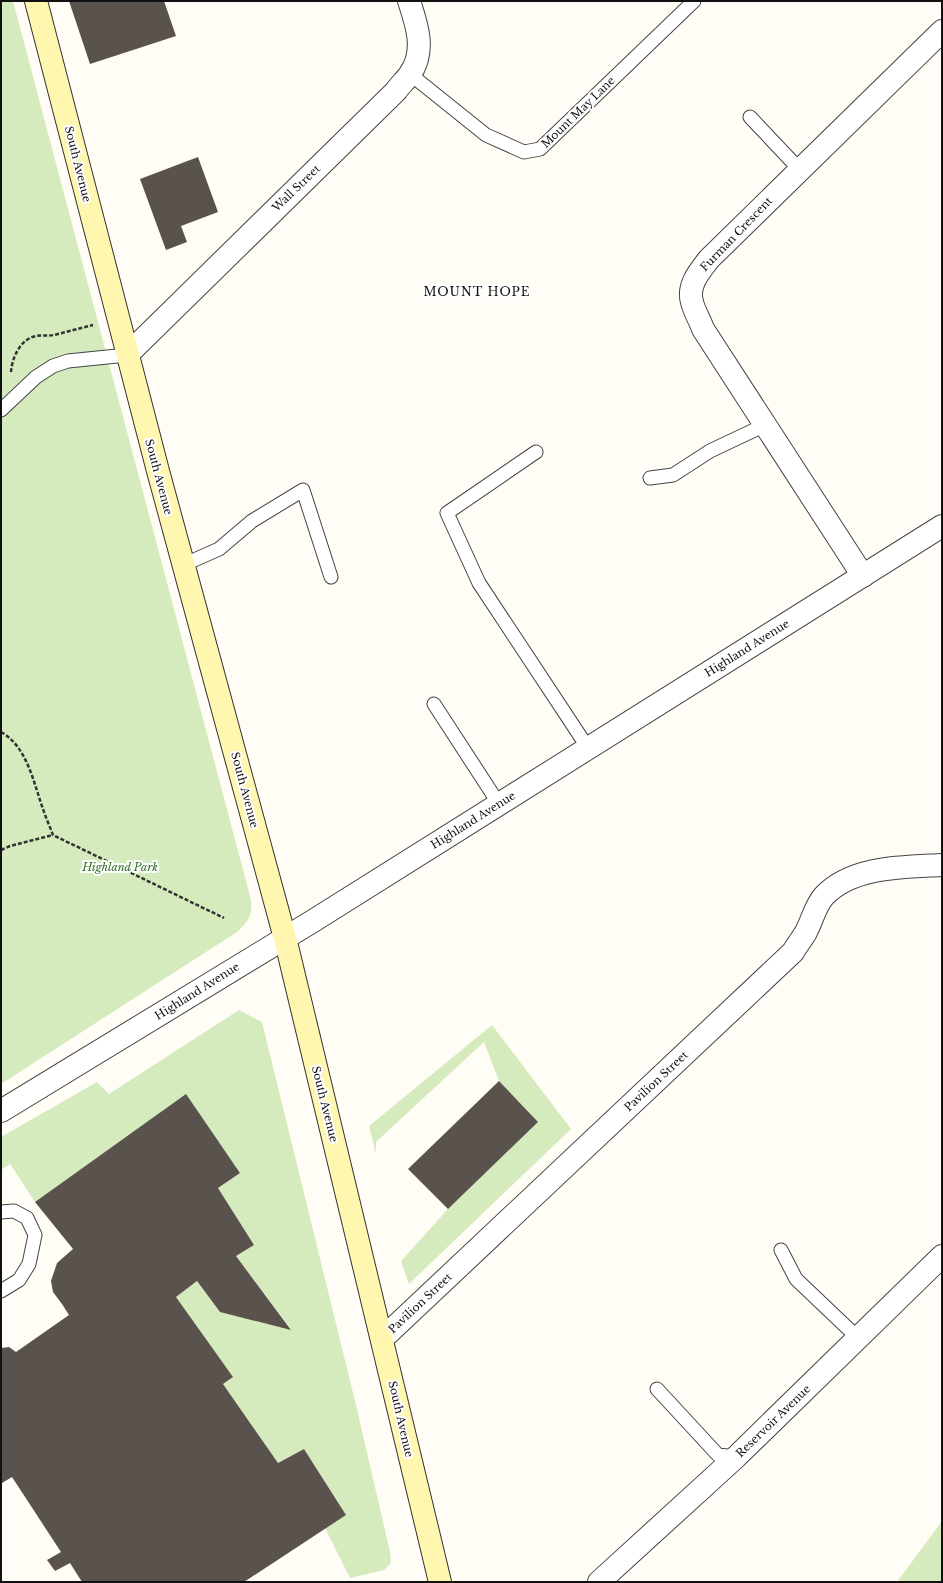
<svg xmlns="http://www.w3.org/2000/svg" width="943" height="1583" font-family="'Libre Baskerville',serif">
<style>
.green{fill:#d5ebbd}
.building{fill:#5a524d}
.lines{fill:none;stroke-linecap:round;stroke-linejoin:round}
.service-casing{stroke:#444;stroke-width:15}
.minor-casing{stroke:#444;stroke-width:24}
.tertiary-casing{stroke:#444;stroke-width:24}
.secondary-casing{stroke:#333;stroke-width:24}
.path{stroke:#333;stroke-width:2.5;stroke-dasharray:4 2;stroke-linecap:butt}
.service{stroke:#fff;stroke-width:13}
.minor{stroke:#fff;stroke-width:22}
.tertiary{stroke:#fff;stroke-width:22}
.secondary{stroke:#fff6b0;stroke-width:22}
.labels{text-anchor:middle;dominant-baseline:central;stroke-width:4;stroke-linejoin:round;paint-order:stroke}
.street-label{font-size:11px;fill:#111;stroke:#fff}
.park-label{font-size:11px;font-style:italic;fill:#2f6b1f;stroke:#fff}
.neighbourhood-label{font-size:12px;letter-spacing:1px;fill:#111;stroke:#fff}
</style>
<rect width="100%" height="100%" fill="#fffdf5"/>
<path class="green" d="M1,1H13L251,900C253,915 248,922 237,932L1,1084Z
M239,1010L262,1022L356,1405L390,1552L391,1563L384,1570L350,1578L325,1528L346,1515L304,1449L278,1463L223,1384L233,1377L176,1297L197,1281L220,1312L291,1329L236,1256L254,1245L218,1188L240,1173L186,1095L35,1202L10,1164L1,1170V1137L97,1082L109,1094Z
M492,1025L571,1129L409,1284L401,1261L448,1209L538,1122L499,1081L484,1042L376,1142V1154L369,1126Z
M942,1521V1582H897Z"/>
<path class="building" d="M69,1H164L176,36L90,64Z
M198,157L218,212L181,226L187,242L166,250L140,179Z
M499,1081L538,1122L448,1209L408,1169Z
M186,1094L240,1173L218,1188L254,1245L236,1256L291,1330L220,1312L197,1281L176,1297L233,1377L223,1384L278,1463L304,1449L346,1515L244,1582H82L70,1563L55,1571L47,1560L61,1552L12,1477L2,1483L1,1481V1348L9,1347L16,1352L69,1315L62,1304L53,1292L51,1281L57,1263L73,1249L35,1202Z"/>
<g class="lines">
<defs>
<path id="service" d="M410,74L486,135L524,152L540,149L694,1
M750,117L800,170
M1,410L36,377L53,366L68,361L127,355
M536,452L447,513L479,583L588,748
M650,478L673,475L710,451L765,425
M183,565L219,549L252,521L303,490L331,577
M434,704L499,804
M1,1212L14,1211L27,1218L35,1235L29,1264L19,1280L1,1291
M781,1250L796,1279L858,1338
M657,1389L718,1455L736,1457"/>
<path id="minor" d="M127,355L396,91C400,85 406,80 410,74C426,51 417,25 409,1
M863,576L703,329C700,320 694,311 692,302C687,285 700,271 709,259L942,31
M382,1339L793,952C797,945 802,939 806,932C812,921 815,906 824,896C852,866 904,867 942,865
M599,1582L736,1457L942,1256"/>
<path id="tertiary" d="M1,1111L313,921L942,526"/>
<path id="secondary" d="M36,1L158,471L285,938L440,1582"/>
</defs>
<use href="#service" class="service-casing"/>
<use href="#minor" class="minor-casing"/>
<use href="#tertiary" class="tertiary-casing"/>
<use href="#secondary" class="secondary-casing"/>
<path class="path" d="M11,372C12,358 20,339 36,336C42,335 48,336 54,335C67,332 80,328 93,325
M1,732C27,746 34,784 43,809C46,818 50,827 53,835L224,918
M1,850L10,846L53,835"/>
<use href="#service" class="service"/>
<use href="#minor" class="minor"/>
<use href="#tertiary" class="tertiary"/>
<use href="#secondary" class="secondary"/>
</g>
<g class="labels">
<g class="street-label">
<text transform="translate(578 112) rotate(-44)">Mount May Lane</text>
<text transform="translate(78 164) rotate(76)">South Avenue</text>
<text transform="translate(296 188) rotate(-44)">Wall Street</text>
<text transform="translate(736 234) rotate(-46)">Furman Crescent</text>
<text transform="translate(159 477) rotate(75)">South Avenue</text>
<text transform="translate(747 648) rotate(-32)">Highland Avenue</text>
<text transform="translate(245 790) rotate(75)">South Avenue</text>
<text transform="translate(473 820) rotate(-32)">Highland Avenue</text>
<text transform="translate(197 991) rotate(-32)">Highland Avenue</text>
<text transform="translate(656 1081) rotate(-43)">Pavilion Street</text>
<text transform="translate(325 1104) rotate(76)">South Avenue</text>
<text transform="translate(420 1303) rotate(-43)">Pavilion Street</text>
<text transform="translate(401 1419) rotate(77)">South Avenue</text>
<text transform="translate(773 1421) rotate(-44)">Reservoir Avenue</text>
</g>
<g class="park-label">
<text x="120" y="867">Highland Park</text>
</g>
<g class="neighbourhood-label">
<text x="477" y="291">MOUNT HOPE</text>
</g>
</g>
<rect width="943" height="1583" fill="none" stroke="#111111" stroke-width="4"/>
</svg>
